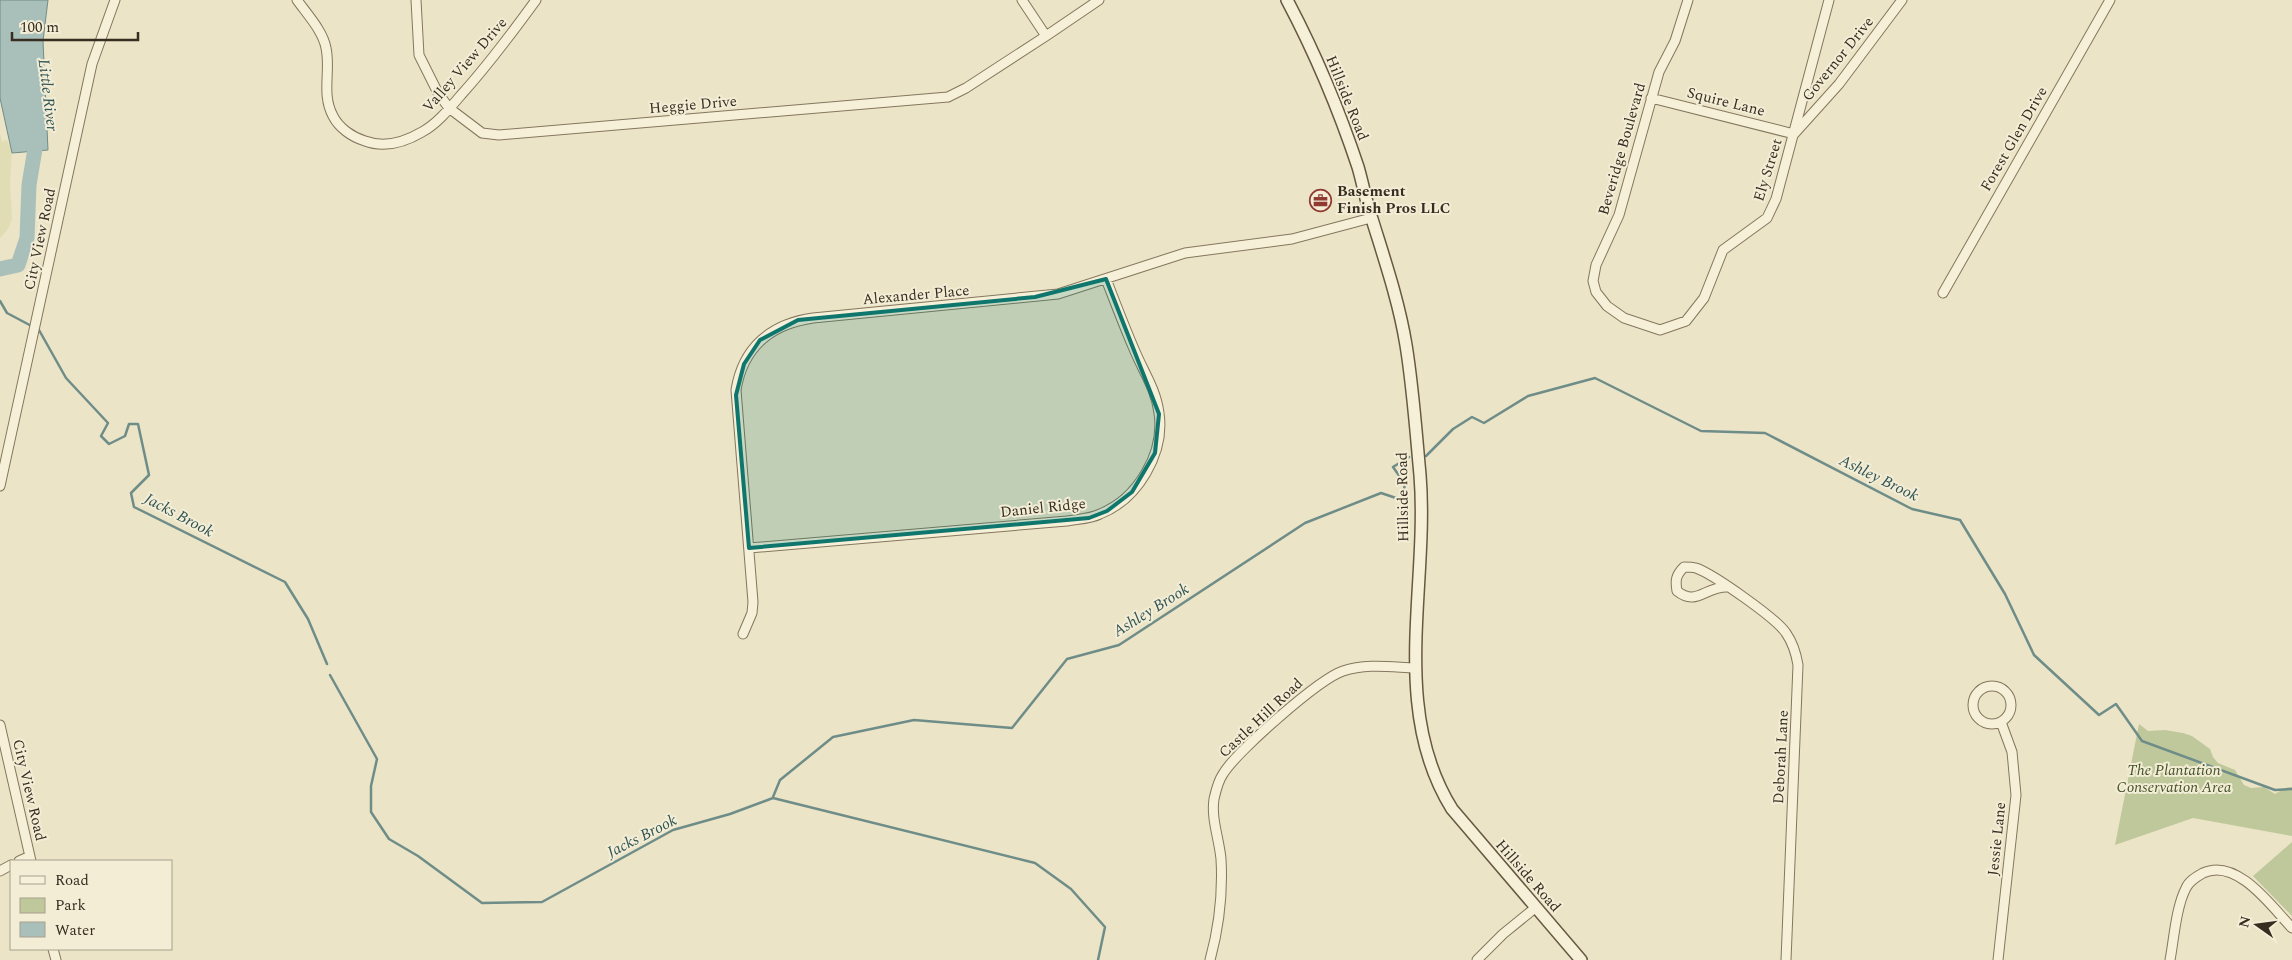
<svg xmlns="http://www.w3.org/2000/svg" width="2292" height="960" font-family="Spectral,serif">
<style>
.farmland{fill:#e0ddb5}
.green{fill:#bfc89b}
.water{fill:#a8bfba;stroke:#6f8d88}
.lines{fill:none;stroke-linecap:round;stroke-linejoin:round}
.stream{stroke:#6f8d88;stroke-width:2.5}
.river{stroke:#a8bfba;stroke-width:15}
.street-casing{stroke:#85765e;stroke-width:11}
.secondary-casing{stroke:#675841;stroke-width:14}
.street{stroke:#f6f0d9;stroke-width:9}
.secondary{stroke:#f6f0d9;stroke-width:11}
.marked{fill:#0f766e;fill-opacity:0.2;stroke:#0f766e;stroke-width:4;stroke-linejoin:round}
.labels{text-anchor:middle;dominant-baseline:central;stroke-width:4;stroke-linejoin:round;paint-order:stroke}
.street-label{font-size:15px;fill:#372d20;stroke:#f3edd6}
.poi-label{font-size:15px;font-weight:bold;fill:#372d20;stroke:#f3edd6;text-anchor:start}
.park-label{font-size:15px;font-style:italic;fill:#435228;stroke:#f3edd6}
.water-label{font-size:16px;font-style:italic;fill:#315455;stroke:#f3edd6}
</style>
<rect width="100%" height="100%" fill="#ebe4c7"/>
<path class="farmland" d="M0,133L2,142L7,140L12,152L10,181L12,219L8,229L0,238Z"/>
<path class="green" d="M2139,724L2148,731L2165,730L2183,733L2192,736L2210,749L2213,757L2218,763L2235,770L2244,785L2251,788L2264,787L2275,794L2285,788L2292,787V836L2193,818L2115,845Z
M2292,842V916L2253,876Z"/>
<path class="water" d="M0,0H48L43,41L48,150L12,153L0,98Z"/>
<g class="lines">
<path class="stream" d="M0,301L7,313L39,330L66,378L108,423L101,436L109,444L125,436L129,424H138L149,475L131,493L134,507L285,582L308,619L327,664
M1426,456L1453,429L1472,417L1484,423L1528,396L1595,378L1701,431L1765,433L1912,509L1960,520L2005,594L2034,655L2099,715L2116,704L2142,741L2275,790L2292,789
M330,675L377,759L371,786V812L389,839L418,856L482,903L542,902L673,830L730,814L773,798L1035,863L1071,889L1105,927L1098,960
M773,797L780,780L833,737L914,720L1012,728L1067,659L1119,645L1305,523L1381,493L1402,500L1405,484L1393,467L1409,457"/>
<path class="river" d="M0,269L18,265L27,238L29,185L36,143L34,132"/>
<defs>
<path id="street" d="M297,0C307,14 323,31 326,48C331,71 321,94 333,116C339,128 352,137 365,141C384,148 405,142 422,132C437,124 450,108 461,95C488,65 512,33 536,0
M416,0L419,55L438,93L449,108L482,133L499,135L948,97L966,88L1046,36
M1022,0L1046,36L1099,0
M1688,0L1675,41L1659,72L1619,215L1596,265L1593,281L1596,292L1607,306L1624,318L1660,330L1686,321L1704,298L1723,250L1767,218L1776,199L1829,0
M1651,98L1794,134L1839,84L1902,0
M1943,293L2110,0
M0,486L92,64L115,0
M749,548L1067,521C1078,519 1090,519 1100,514C1138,499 1165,453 1159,413C1156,389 1143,371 1134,349C1124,326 1115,302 1106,279
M1728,587C1705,586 1697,607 1677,591C1675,580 1676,575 1684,567C1688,567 1692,567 1696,568C1713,574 1776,618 1786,633C1793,643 1796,653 1798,665L1786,960
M743,634L752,613L753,602L736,390C743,347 771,324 813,318L1058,294L1185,253L1292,239L1371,218
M1973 705a19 19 0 1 1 38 0a19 19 0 1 1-38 0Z
M0,725L31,861
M19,861L30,856
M0,871L11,865
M53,949L56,960
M1210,960C1219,927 1223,893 1221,859C1219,838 1211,819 1214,799C1216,790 1218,781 1223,774C1236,752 1319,679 1343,671C1366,663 1391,667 1415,668
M1477,960L1503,934L1535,908
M1998,960L2016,795L2012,752L2001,722
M2170,960C2174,939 2176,907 2186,888C2189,881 2196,877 2203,873C2237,857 2272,907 2292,928"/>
<path id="secondary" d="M1287,0C1315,53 1339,110 1358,167C1363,184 1366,202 1372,219C1385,261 1399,302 1406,345C1413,388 1416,432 1420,475C1429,586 1389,708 1452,809L1581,960"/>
</defs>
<use href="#street" class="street-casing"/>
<use href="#secondary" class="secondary-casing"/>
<use href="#street" class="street"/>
<use href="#secondary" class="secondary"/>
</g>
<path class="marked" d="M1106,279L1159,414L1155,453L1132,492L1107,511L1089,518L749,548L736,395L744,364L760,340L798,320L1035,297Z"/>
<defs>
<symbol id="office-ring" viewBox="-11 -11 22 22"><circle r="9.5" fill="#f3edd6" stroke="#903a32" stroke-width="1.5"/><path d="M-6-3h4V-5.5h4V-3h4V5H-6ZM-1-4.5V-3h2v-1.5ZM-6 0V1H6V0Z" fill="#903a32"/></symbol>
</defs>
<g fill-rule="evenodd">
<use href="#office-ring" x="1308" y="188" width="25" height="25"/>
</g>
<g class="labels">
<g class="street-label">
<text transform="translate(1838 59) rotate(-51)">Governor Drive</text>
<text transform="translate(465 65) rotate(-49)">Valley View Drive</text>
<text transform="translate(1347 98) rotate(68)">Hillside Road</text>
<text transform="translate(1726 102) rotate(14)">Squire Lane</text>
<text transform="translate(693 105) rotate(-5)">Heggie Drive</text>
<text transform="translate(2014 139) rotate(-60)">Forest Glen Drive</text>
<text transform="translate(1622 149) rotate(-74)">Beveridge Boulevard</text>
<text transform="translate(1768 170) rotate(-73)">Ely Street</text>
<text transform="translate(40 239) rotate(-78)">City View Road</text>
<text transform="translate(916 295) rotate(-5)">Alexander Place</text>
<text transform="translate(1403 497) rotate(-91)">Hillside Road</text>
<text transform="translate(1043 508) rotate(-6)">Daniel Ridge</text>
<text transform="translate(1261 718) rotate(-43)">Castle Hill Road</text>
<text transform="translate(1781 757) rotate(-87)">Deborah Lane</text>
<text transform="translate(29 790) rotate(77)">City View Road</text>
<text transform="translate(1997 839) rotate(-84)">Jessie Lane</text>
<text transform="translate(1528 876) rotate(49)">Hillside Road</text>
</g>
<g class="poi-label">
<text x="1337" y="191">Basement<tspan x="1337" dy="17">Finish Pros LLC</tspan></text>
</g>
<g class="park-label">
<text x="2174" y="770">The Plantation<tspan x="2174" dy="17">Conservation Area</tspan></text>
</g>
<g class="water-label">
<text transform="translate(48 95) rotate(83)">Little River</text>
<text transform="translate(1879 478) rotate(26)">Ashley Brook</text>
<text transform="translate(179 515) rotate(28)">Jacks Brook</text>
<text transform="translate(1151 610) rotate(-32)">Ashley Brook</text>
<text transform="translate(642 836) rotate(-27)">Jacks Brook</text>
</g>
</g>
<rect x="10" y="860" width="162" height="90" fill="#f3edd6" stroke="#a8a08d"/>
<rect x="20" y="876" width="25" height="8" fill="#f6f0d9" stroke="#a8a08d"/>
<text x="55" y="885" font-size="15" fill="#372d20">Road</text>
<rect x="20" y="898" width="25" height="15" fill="#bfc89b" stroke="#a8a08d"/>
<text x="55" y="910" font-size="15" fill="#372d20">Park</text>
<rect x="20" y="922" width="25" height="15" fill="#a8bfba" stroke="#a8a08d"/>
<text x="55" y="935" font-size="15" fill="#372d20">Water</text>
<g transform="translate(2257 925) rotate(284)" stroke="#f3edd6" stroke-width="4" paint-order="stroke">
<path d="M0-4L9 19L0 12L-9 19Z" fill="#372d20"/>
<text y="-8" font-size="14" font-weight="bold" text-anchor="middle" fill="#372d20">N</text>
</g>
<path d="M12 32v8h126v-8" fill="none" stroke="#372d20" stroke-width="2.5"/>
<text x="20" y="32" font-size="15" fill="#372d20" stroke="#f3edd6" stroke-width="4" paint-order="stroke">100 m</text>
</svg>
